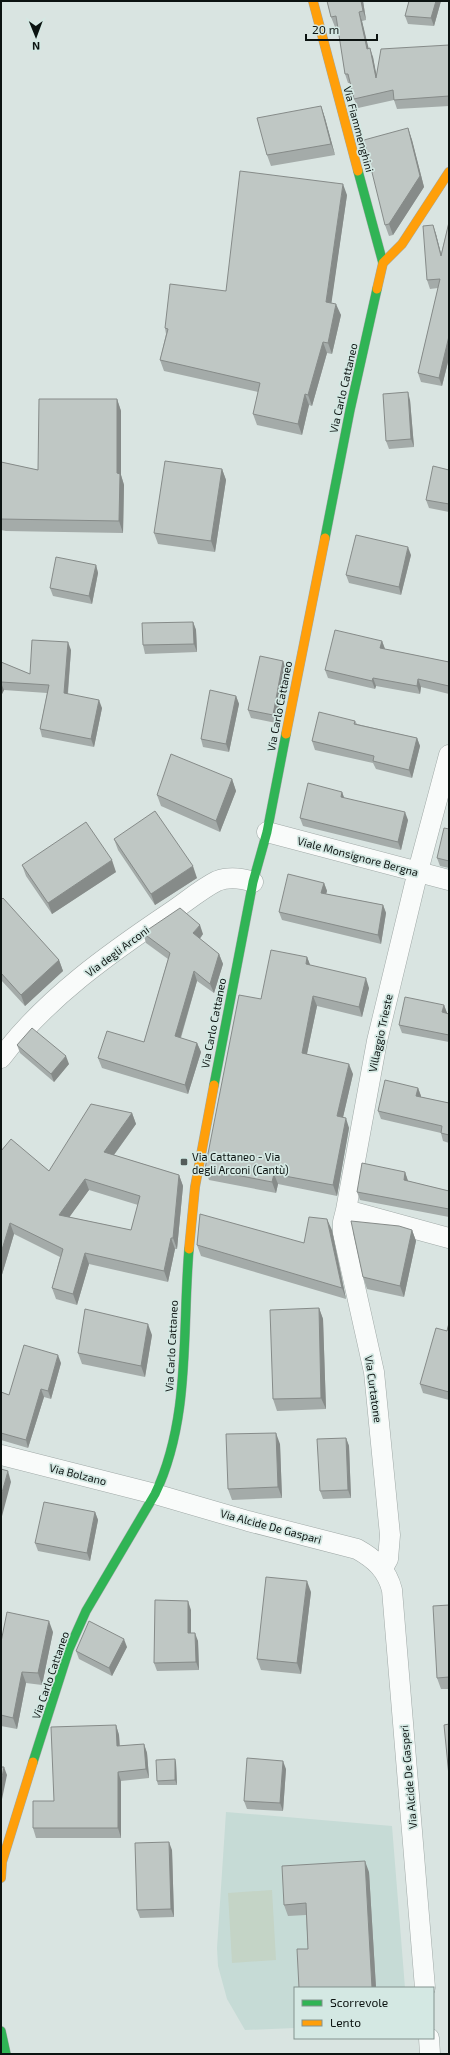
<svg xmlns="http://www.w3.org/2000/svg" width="450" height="2055" font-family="'Exo 2',sans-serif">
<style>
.built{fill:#c6dbd6}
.green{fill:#c4d4c6}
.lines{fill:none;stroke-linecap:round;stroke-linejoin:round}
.street-casing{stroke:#a0a9a7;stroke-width:21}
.fast-casing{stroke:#a0a9a7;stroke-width:10}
.slow-casing{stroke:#a0a9a7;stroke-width:10}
.street{stroke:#f9fbfa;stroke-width:20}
.fast{stroke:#30b455;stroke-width:9}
.slow{stroke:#ff9f0a;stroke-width:9}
.wall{fill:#a4aba9;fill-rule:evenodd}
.shaded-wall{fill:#868b89}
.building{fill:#bfc7c4;stroke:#868b89;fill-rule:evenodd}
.poi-dot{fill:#545c5a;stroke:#d4e8e3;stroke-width:1.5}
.labels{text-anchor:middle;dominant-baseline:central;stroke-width:3.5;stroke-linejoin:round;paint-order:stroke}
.street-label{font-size:11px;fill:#0c1311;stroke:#d4e8e3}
.poi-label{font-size:11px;fill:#0c1311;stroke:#d4e8e3;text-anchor:start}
</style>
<rect width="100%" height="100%" fill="#d9e4e1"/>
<path class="built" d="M226,1812L392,1826L405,1988H295V2028L245,2030L227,1999L218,1966L217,1948Z"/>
<path class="green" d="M272,1890L276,1960L232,1963L228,1893Z"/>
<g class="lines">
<defs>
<path id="street" d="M449,755L418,871L377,1041L346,1210L449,1238
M267,832L449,880
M1,1058C46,998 110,953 171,912C186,902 201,889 217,881C228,877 241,878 253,882
M346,1210L343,1222V1233L374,1372L390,1535L388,1559L383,1568
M1,1455L155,1494L248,1521L357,1549C375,1559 387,1570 392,1590L425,1988
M429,2038L430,2054"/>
<path id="fast" d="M358,171L383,263
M325,538L350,410L377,289
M214,1085L253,882L267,832L286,734
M33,1762L69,1649L86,1611L155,1494C191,1419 182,1330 189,1249
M1,2031L6,2054"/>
<path id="slow" d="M313,1L358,171
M377,289L383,263L402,244L449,172
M286,734L325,538
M189,1249L195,1187L214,1085
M1,1878L2,1862L33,1762"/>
</defs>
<use href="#street" class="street-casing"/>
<use href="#fast" class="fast-casing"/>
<use href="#slow" class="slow-casing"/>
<use href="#street" class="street"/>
<use href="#fast" class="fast"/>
<use href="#slow" class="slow"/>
</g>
<path class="wall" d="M327,1H363L366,20L362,21L368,48L373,57L376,74L449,45V106L397,109L394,100L358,108L354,99L350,83H348L345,74L338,26L335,27L331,17Z
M409,1H441L434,26L408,24L405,16Z
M321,106L325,118L335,155L271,166L267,155Z
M408,128L412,140L424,187L393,235L389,236L385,225Z
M347,195L331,303L341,315L332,354L327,353L312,406L309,405L302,435L257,425L253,414L258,392L164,371L160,360L166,334L165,328L226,291Z
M449,222V358L442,386L421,382L418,373L438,288L430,289L427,280L433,225L436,234L441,254Z
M117,399L121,411V475L124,485L123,533L6,531L1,530V462L38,470Z
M410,400L414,447L389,449L386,441Z
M222,469L226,480L215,552L158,544L154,533Z
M449,470V512L429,508L426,500Z
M411,555L401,595L349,583L346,575Z
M96,565L98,573L92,604L53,596L50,588Z
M193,622L196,630L197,652L145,654L143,645Z
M382,641L385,649L449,662V694L421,687L420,694L376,686L375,689L328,678L325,670Z
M71,650L68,694L102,708L94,747L42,737L40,729L47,693L4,690L1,696V662L30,674Z
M283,661L286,669L276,723L251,718L248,710Z
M236,696L239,704L229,752L203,747L201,739Z
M355,721L357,724L417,738L420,746L412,778L376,769L373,763L315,750L312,741Z
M232,779L236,791L220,832L161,806L157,795Z
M342,792L344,798L408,820L401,850L303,826L300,818Z
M449,829V868L440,866L437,858Z
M114,839L197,878L155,905L118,850Z
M22,865L116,872L52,914L26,876Z
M324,883L327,891L326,894L383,905L386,913L381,944L282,920L279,912Z
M1,900L59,960L63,971L25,1006L1,980Z
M143,933L203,934L200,939L219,954L223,964L214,993L197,981L181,1038L197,1043L201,1052L188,1094L102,1068L98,1058L144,1042L168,959L146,943Z
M307,957L310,965L369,988L362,1017L317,1006L307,1054L353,1074L343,1117L349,1128L337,1196L278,1184L276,1193L209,1180L205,1169L261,999Z
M444,1005L447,1013L449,1014V1042L402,1033L399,1025Z
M17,1045L69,1064L54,1082L20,1053Z
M418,1088L421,1096V1097L449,1103V1143L443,1141L441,1133L381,1119L378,1111Z
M132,1113L136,1124L114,1155L179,1175L183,1186L177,1249H175L168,1282L89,1264L77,1305L56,1299L52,1288L60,1257L14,1234L1,1278V1151L49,1171ZM89,1190L138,1205L131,1230L69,1217Z
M405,1172L408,1181L449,1191V1217L360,1200L357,1192Z
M332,1230L346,1299L201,1256L197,1245L304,1243Z
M412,1230L416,1241L404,1297L367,1289L363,1277Z
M319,1308L323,1319L326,1409L277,1411L273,1399Z
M449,1323V1400L423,1393L420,1384L447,1331Z
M152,1335L145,1377L82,1364L78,1353Z
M61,1363L51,1399L44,1397L28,1448L1,1440V1392L9,1395Z
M346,1438L349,1446L351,1498L323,1499L320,1491Z
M280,1444L282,1498L232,1500L228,1489Z
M95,1512L98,1520L90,1561L38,1551L35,1543Z
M311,1592L301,1674L261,1670L257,1659Z
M449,1605V1689H441L437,1678Z
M191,1610V1633L198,1641L199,1670L157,1671L154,1663Z
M53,1632L42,1685L26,1683L17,1729L1,1726V1642Z
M127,1647L112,1676L79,1659L76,1651Z
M116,1725L119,1735L120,1746L144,1744L147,1753L149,1778L121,1781V1838H36L33,1828Z
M175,1759L176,1763L177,1785H158L157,1781Z
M286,1769L283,1811L247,1809L244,1801Z
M172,1850L174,1917L140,1918L137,1910Z
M369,1872L376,1988H299L308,1949L306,1915L288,1916L284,1905Z"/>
<path class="shaded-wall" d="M361,1H363L366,20L363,11Z
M436,1H441L434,26L431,18Z
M359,12L362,21L371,58L367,49Z
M370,48L373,57L379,88L376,78Z
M321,106L325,118L335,155L331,144Z
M408,128L412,140L424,187L393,235L389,224Z
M343,184L347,195L330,313L326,302Z
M433,225L436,234L444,265L441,256Z
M336,304L341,315L332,354L328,343Z
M449,336V358L442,386L439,378Z
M323,342L327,353L312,406L308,395Z
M408,392L410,400L414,447L411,439Z
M305,394L309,405L302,435L298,424Z
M117,399L121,411V475L124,485L123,533L119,521L117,473Z
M222,469L226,480L215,552L211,541Z
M408,547L411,555L401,595L399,587Z
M96,565L98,573L92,604L89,596Z
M193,622L196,630L197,652L194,644Z
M382,641L385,649L380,648Z
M68,642L71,650L67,701L64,693Z
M283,661L286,669L276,723L273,715Z
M373,678L376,686L375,689L372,681Z
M418,679L421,687L420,694L417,686Z
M1,683L4,690L1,696Z
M236,696L239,704L229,752L226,744Z
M99,700L102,708L94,747L91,739Z
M417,738L420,746L412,778L409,770Z
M232,779L236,791L220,832L216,821Z
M342,792L345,800L341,797Z
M405,812L408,820L401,850L398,842Z
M112,860L116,872L52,914L48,903Z
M193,866L197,878L155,905L151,894Z
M324,883L327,891L324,901L321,893Z
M383,905L386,913L381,944L378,935Z
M200,925L203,934L196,943L193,933Z
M219,954L223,964L214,993L210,984Z
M307,957L311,967L306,964Z
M59,960L63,971L25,1006L21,995Z
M194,971L197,981L178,1046L175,1036Z
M366,978L369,988L362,1017L359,1007Z
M313,996L317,1006L305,1063L302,1053Z
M444,1005L447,1013L445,1020L442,1012Z
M197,1043L201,1052L188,1094L185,1085Z
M66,1056L69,1064L54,1082L51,1074Z
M349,1064L353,1074L341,1126L337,1116Z
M418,1088L421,1096L419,1105L416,1096Z
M132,1113L136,1124L108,1163L104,1152Z
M346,1118L349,1128L337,1196L333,1185Z
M405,1172L408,1181L407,1188L404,1180Z
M274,1174L278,1184L276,1193L272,1182Z
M179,1175L183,1186L177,1249L173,1238Z
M85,1179L89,1190L63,1226L59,1215Z
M327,1219L332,1230L346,1299L342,1288Z
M10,1223L14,1234L1,1278V1253Z
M412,1230L416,1241L404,1297L400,1286Z
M171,1238L175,1249L168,1282L164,1271Z
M85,1253L89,1264L77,1305L73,1294Z
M319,1308L323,1319L326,1409L321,1398Z
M148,1324L152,1335L145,1377L141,1366Z
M58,1355L61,1363L51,1399L48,1391Z
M41,1389L44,1397L28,1448L26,1440Z
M276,1433L280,1444L282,1498L278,1487Z
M346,1438L349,1446L351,1498L348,1490Z
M8,1471L11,1482L1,1520V1496Z
M95,1512L98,1520L90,1561L87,1553Z
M307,1581L311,1592L301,1674L297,1663Z
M188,1601L191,1610V1641L188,1633Z
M49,1621L53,1632L42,1685L38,1673Z
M195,1633L198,1641L199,1670L196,1662Z
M124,1639L127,1647L112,1676L109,1668Z
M22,1672L26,1683L17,1729L13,1718Z
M116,1725L119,1735L120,1756L117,1746Z
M144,1744L147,1753L149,1778L146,1769Z
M175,1759L176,1763L177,1785L175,1780Z
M283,1761L286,1769L283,1811L280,1803Z
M4,1767L7,1775L1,1804V1782Z
M118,1772L121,1781V1838L118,1828Z
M169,1842L172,1850L174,1917L171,1909Z
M365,1861L369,1872L376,1988H372Z"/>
<path class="building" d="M327,1H361L363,11L359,12L367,49L370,48L376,78L381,49L449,45V96L394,100L393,90L354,99L348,74H345L336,16L331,17Z
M409,1H436L431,18L405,16Z
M321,106L331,144L267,155L257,118Z
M408,128L420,176L389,224L385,225L364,140Z
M240,171L343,184L326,302L336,304L328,343L323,342L308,395L305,394L298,424L253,414L260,383L160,360L168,329L165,328L170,284L226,291Z
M449,222V336L439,378L418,373L440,279L427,280L423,226L433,225L441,256Z
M408,392L411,439L386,441L383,394Z
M39,399H117V473L120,474L119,521L1,519V462L38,470Z
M165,461L222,469L211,541L154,533Z
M433,466L449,470V504L426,500Z
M356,535L408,547L399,587L346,575Z
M56,557L96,565L89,596L50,588Z
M193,622L194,644L143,645L142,623Z
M335,630L382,641L380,648L449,662V686L418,679L417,686L373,678L372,681L325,670Z
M32,640L68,642L64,693L99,700L91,739L40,729L49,685L1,682V662L30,674Z
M260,656L283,661L273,715L248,710Z
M210,690L236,696L226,744L201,739Z
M319,712L355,721L354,724L417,738L409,770L373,761L374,756L312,741Z
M171,754L232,779L216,821L157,795Z
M308,783L342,792L341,797L405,812L398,842L300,818Z
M155,811L193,866L151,894L114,839Z
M86,822L112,860L48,903L22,865Z
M444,828L449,829V861L437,858Z
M288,874L324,883L321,893L383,905L378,935L279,912Z
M3,898L59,960L21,995L1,973V900Z
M180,908L200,925L193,933L219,954L210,984L194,971L175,1036L197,1043L185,1085L98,1058L107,1031L144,1042L170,953L143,933Z
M271,950L307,957L306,964L366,978L359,1007L313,996L302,1053L349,1064L337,1116L346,1118L333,1185L274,1174L272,1182L205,1169L239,995L261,999Z
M405,997L444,1005L442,1012L449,1014V1035L399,1025Z
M32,1028L66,1056L51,1074L17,1045Z
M385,1080L418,1088L416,1096L449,1103V1135L441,1133L442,1126L378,1111Z
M91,1104L132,1113L104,1152L179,1175L173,1238H171L164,1271L85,1253L73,1294L52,1288L63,1249L10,1223L1,1253V1151L11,1139L49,1171ZM85,1179L140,1196L131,1230L59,1215Z
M362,1163L405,1172L404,1180L449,1191V1209L357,1192Z
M200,1214L304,1243L309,1217L327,1219L342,1288L197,1245Z
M351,1221L399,1226L412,1230L400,1286L363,1277Z
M319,1308L321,1398L273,1399L270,1310Z
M85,1309L148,1324L141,1366L78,1353Z
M449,1323V1392L420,1384L436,1328L447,1331Z
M24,1345L58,1355L48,1391L41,1389L26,1440L1,1433V1392L9,1395Z
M276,1433L278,1487L228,1489L226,1434Z
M346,1438L348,1490L320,1491L317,1439Z
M1,1469L8,1471L1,1496Z
M44,1502L95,1512L87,1553L35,1543Z
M266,1577L307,1581L297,1663L257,1659Z
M155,1600L188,1601V1633H195L196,1662L154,1663Z
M449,1605V1677L437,1678L433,1606Z
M7,1612L49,1621L38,1673L22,1672L13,1718L1,1715V1642Z
M89,1621L124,1639L109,1668L76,1651Z
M449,1724V1776L444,1725Z
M116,1725L117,1746L144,1744L146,1769L118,1772V1828H33V1801H54L51,1727Z
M247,1758L283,1761L280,1803L244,1801Z
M175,1759V1780L157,1781L156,1760Z
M1,1767H4L1,1782Z
M169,1842L171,1909L137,1910L135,1843Z
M365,1861L372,1988H299L297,1949H308L306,1903L284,1905L282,1866Z"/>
<rect class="poi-dot" x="180" y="1158" width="8" height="8" rx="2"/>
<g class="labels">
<g class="street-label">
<text transform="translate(359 129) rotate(75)">Via Fiammenghini</text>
<text transform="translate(343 388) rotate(-77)">Via Carlo Cattaneo</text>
<text transform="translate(279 706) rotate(-79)">Via Carlo Cattaneo</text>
<text transform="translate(358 856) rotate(15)">Viale Monsignore Bergna</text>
<text transform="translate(117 951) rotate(-37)">Via degli Arconi</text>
<text transform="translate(213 1023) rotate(-79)">Via Carlo Cattaneo</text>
<text transform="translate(380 1033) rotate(-78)">Villaggio Trieste</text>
<text transform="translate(171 1346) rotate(-87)">Via Carlo Cattaneo</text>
<text transform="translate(374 1389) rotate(82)">Via Curtatone</text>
<text transform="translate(78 1474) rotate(14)">Via Bolzano</text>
<text transform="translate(271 1526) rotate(15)">Via Alcide De Gaspari</text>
<text transform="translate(50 1675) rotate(-71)">Via Carlo Cattaneo</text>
<text transform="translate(408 1777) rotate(-95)">Via Alcide De Gasperi</text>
</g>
<g class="poi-label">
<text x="192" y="1156">Via Cattaneo - Via<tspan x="192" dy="13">degli Arconi (Cantù)</tspan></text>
</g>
</g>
<rect width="450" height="2055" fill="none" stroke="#0c1311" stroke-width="4"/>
<rect x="294" y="1987" width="140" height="52" fill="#d4e8e3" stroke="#84938f"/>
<rect x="302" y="2000" width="20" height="6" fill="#30b455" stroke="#84938f"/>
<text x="330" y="2007" font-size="12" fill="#0c1311">Scorrevole</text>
<rect x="302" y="2020" width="20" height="6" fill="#ff9f0a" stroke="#84938f"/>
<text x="330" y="2027" font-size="12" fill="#0c1311">Lento</text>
<g transform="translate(36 36) rotate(179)" stroke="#d4e8e3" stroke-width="3" paint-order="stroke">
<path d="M0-3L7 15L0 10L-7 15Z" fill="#0c1311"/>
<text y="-6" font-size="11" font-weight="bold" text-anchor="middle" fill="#0c1311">N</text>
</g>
<path d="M306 34v6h71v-6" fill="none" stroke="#0c1311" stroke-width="2"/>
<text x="312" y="34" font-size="12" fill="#0c1311" stroke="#d4e8e3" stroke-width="3" paint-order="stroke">20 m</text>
</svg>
